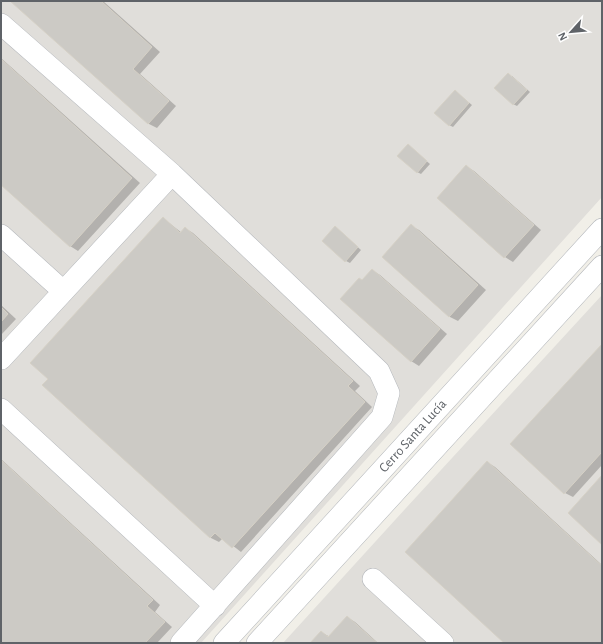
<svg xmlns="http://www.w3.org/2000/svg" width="603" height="644" font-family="'Alegreya Sans',sans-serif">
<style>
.industrial{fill:#e0deda}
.shadow{fill:#0003}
.building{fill:#cccac5;stroke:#d6d1c6}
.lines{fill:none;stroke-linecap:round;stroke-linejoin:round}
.minor-casing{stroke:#b5b8bc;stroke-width:22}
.minor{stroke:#fff;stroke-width:21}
.labels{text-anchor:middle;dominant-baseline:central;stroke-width:3;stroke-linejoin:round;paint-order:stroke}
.street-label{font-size:14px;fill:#5f6368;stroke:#fff}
</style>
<rect width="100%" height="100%" fill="#f1efe8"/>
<path class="industrial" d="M1,1L602,2V197L201,643H1Z
M602,295V643H283L406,508Z"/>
<path class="shadow" d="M12,1H103L160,52L140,74L176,106L157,128L149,124Z
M1,58L140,183L78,251L70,246L1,184Z
M512,76L530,92L517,106L513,104Z
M455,91L472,105L453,127L449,125Z
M408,145L430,164L421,174L417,172Z
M466,166L474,171L541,230L513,262L505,257L438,198Z
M163,218L182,233L185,228L193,233L360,386L355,391L372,407L241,552L223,538L219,542L211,538L44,384Z
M411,226L419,230L486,290L458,321L450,317L383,257Z
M339,230L361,250L350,263L346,261Z
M372,270L380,275L447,334L419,366L411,361L362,281Z
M1,305L16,319L1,335Z
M602,346V465L573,497L565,493Z
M1,459L160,605L155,612L172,627L157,643H1Z
M487,462L495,467L602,565V643H505Z
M347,617L355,622L378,643H311L321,632L330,637Z"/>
<path class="building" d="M10,1H101L152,47L133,69L169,101L148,124Z
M1,59L132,178L70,247L1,185Z
M508,73L527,90L513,105L494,88Z
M455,90L469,103L449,126L434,113Z
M408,144L427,161L417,173L397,156Z
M466,165L534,225L504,258L437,198Z
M163,217L180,233L185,227L353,381L348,386L365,402L232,548L215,533L210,538L42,385L48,379L30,363Z
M411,224L478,285L449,317L382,257Z
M335,226L358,247L345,262L322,241Z
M372,269L440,329L411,362L340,299L359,278L362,280Z
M1,307L8,314L1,322Z
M602,344V452L564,494L510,444Z
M1,460L153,600L147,606L165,622L145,643H1Z
M487,461L602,566V643H504L405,552Z
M602,475V545L568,513Z
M347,616L377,643H310L321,631L328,637Z"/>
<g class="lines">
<defs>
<path id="minor" d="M1,24L172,174L379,371L389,393L382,417L181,643
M1,235L63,291
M1,359L172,174
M1,409L215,606
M373,579L443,643
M224,643L602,229
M257,643L602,266"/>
</defs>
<use href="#minor" class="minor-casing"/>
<use href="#minor" class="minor"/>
</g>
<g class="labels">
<g class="street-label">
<text transform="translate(413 436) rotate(-48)">Cerro Santa Lucía</text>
</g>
</g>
<rect width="603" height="644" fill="none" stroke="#5f6368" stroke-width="4"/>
<g transform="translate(571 32) rotate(243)" stroke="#ffffff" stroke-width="3" paint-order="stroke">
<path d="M0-3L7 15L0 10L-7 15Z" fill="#5f6368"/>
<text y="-6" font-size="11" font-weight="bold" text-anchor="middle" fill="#5f6368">N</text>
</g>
</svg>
